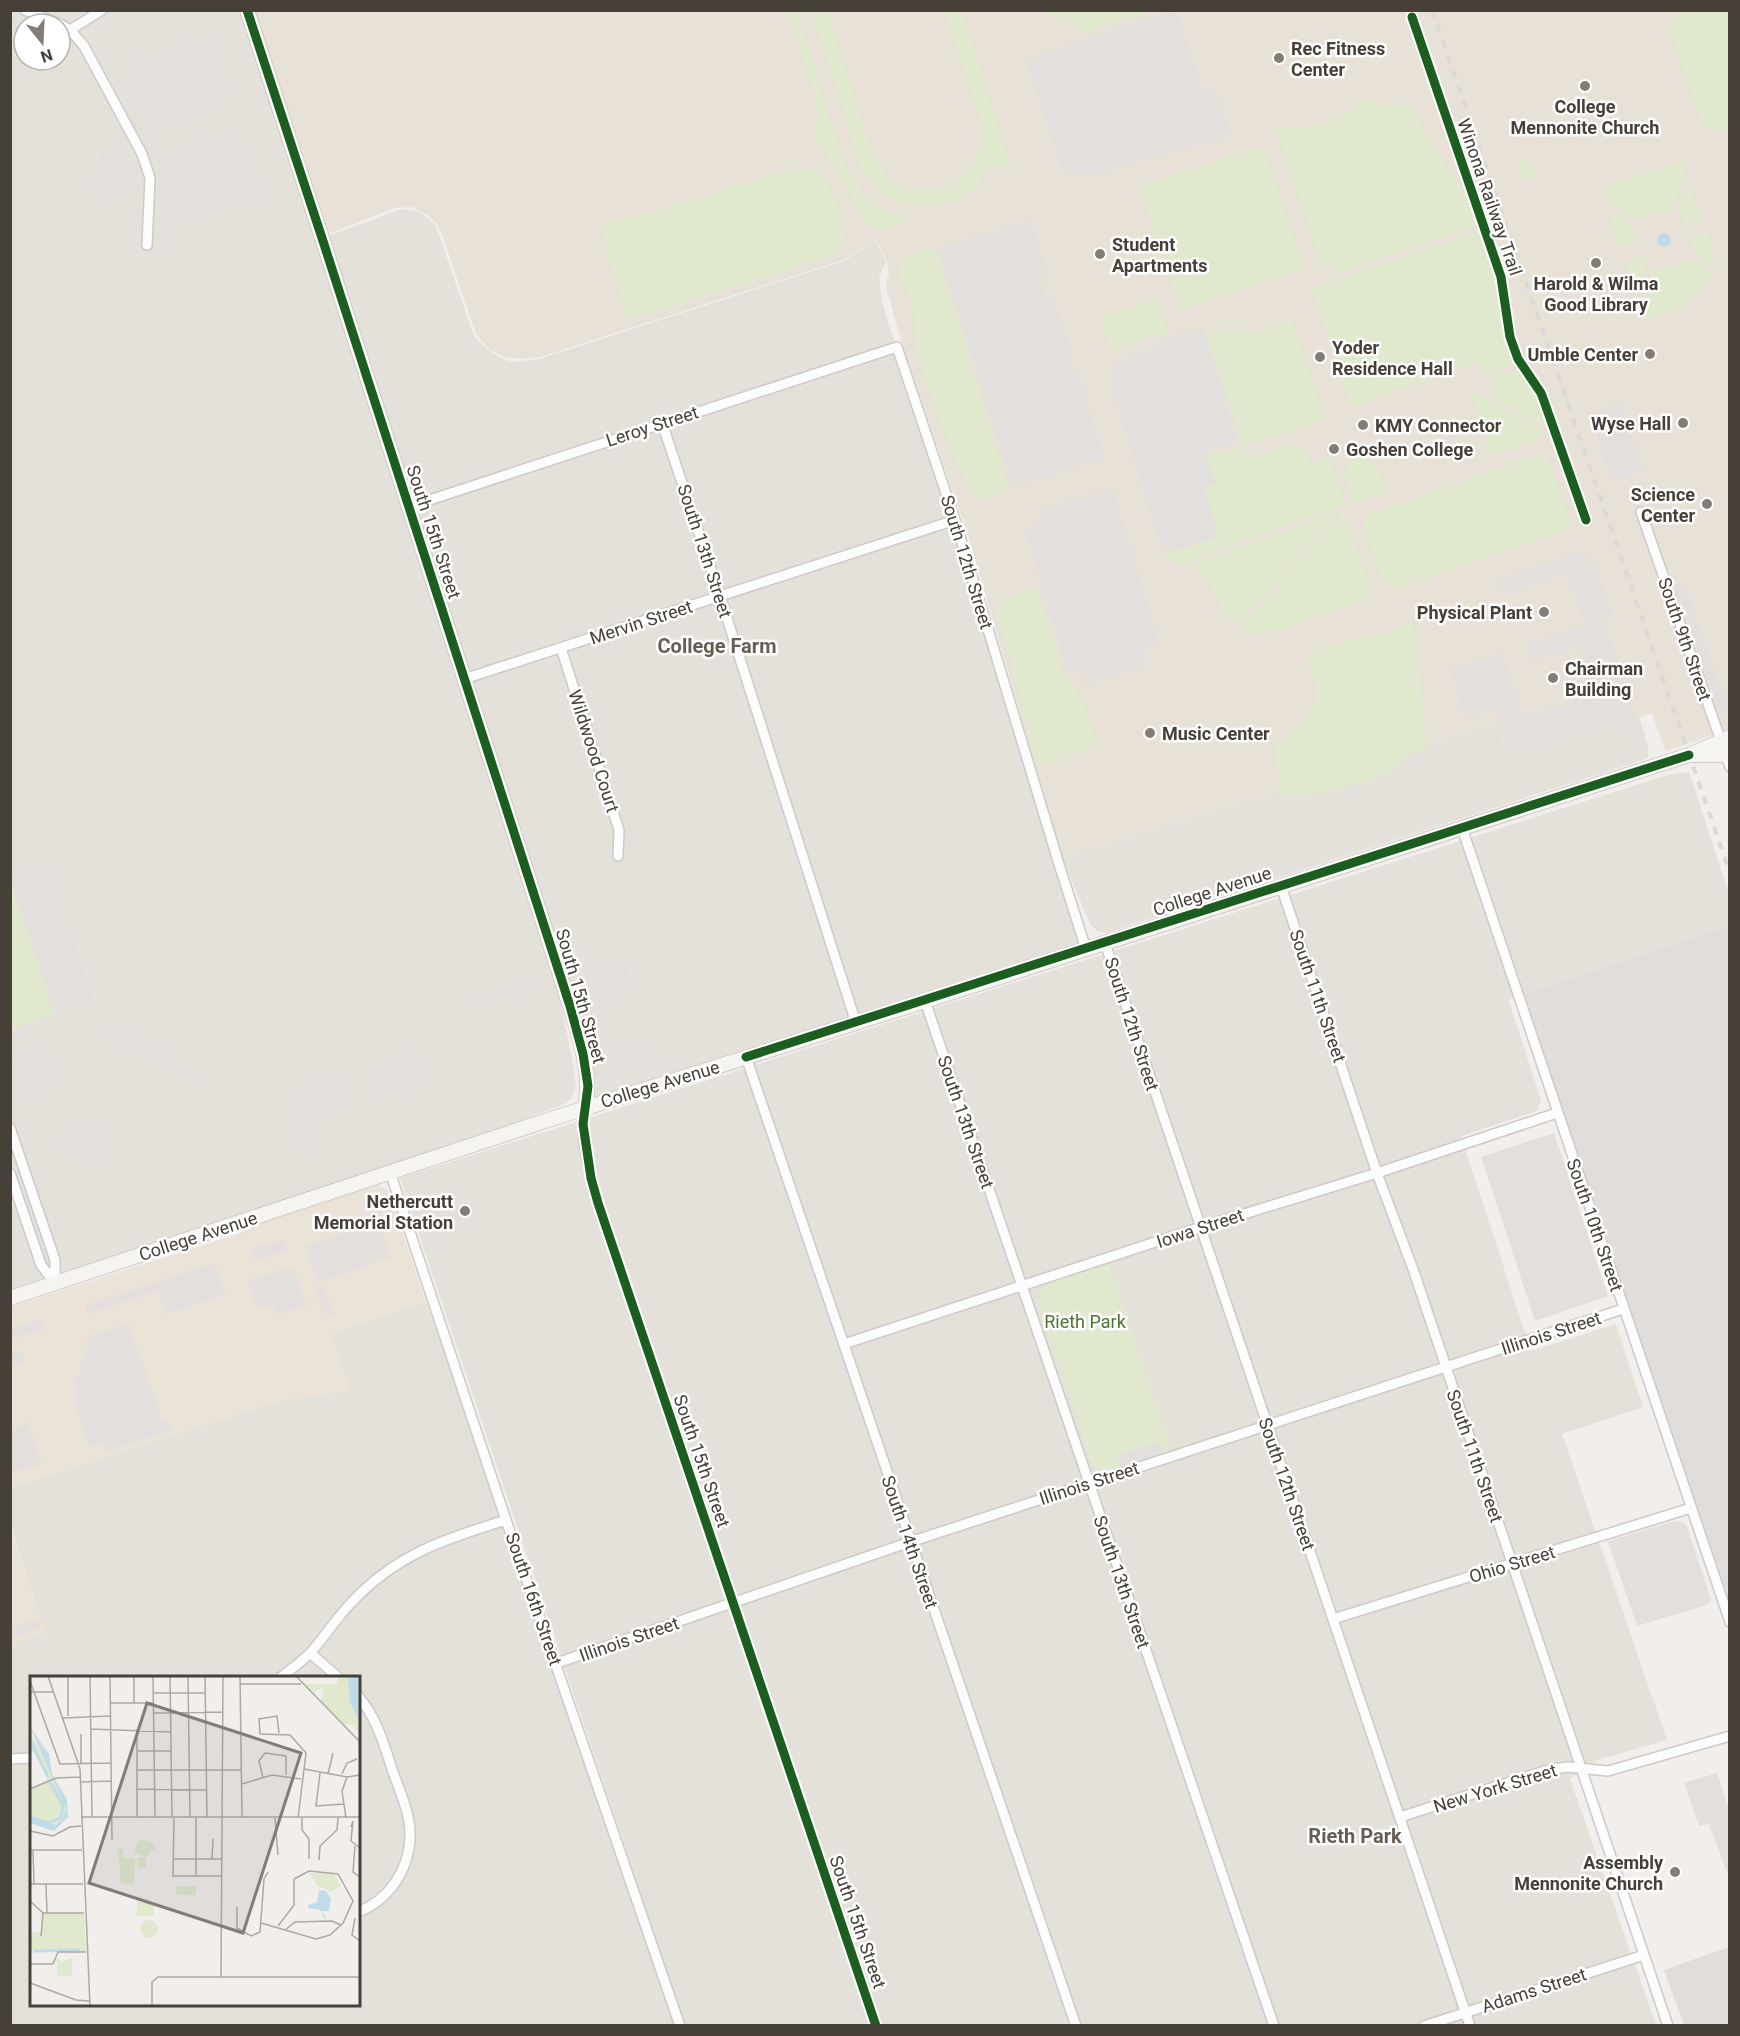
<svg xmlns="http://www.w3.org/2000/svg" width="1740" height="2036" font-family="Roboto,sans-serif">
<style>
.residential{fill:#e4e0da;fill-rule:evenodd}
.commercial{fill:#ebe2d8}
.industrial{fill:#e1ddda}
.education{fill:#e7e1d7}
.green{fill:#e0e8ce}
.parking{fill:#e2dfdc}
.water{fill:#c0dcea}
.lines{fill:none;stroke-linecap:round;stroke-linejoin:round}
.street-casing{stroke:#cdcac7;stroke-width:12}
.secondary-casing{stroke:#d0cbc3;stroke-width:16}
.street{stroke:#fdfcfc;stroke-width:9}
.secondary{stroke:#f6f4f0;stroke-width:14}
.rail{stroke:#d9d9d8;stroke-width:4;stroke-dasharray:8 8;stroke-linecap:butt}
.cycleway-casing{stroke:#fff;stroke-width:13}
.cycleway{stroke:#1b5e20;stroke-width:9}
.poi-dot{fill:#827d77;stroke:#fff;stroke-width:2}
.labels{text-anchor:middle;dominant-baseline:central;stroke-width:5;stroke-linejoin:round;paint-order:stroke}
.poi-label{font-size:18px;font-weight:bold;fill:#464038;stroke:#fff;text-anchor:start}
.street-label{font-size:18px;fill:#464038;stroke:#fff}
.park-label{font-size:18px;fill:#4e7330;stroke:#fff}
.neighbourhood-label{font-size:20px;font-weight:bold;fill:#685d50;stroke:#fff}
.inset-river{fill:none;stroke:#c0dcea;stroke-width:3}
.inset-road{fill:none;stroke:#ada8a3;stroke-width:1.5}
.view{fill:#827d77;fill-opacity:0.15;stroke:#827d77;stroke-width:3}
.inset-edge{fill:none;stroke:#464038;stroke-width:3}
</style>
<rect width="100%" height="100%" fill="#f1eeeb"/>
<path class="residential" d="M11,11H246L567,1002L561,1004L572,1058L576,1087L571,1099L564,1104L399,1168L11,1293ZM24,24H60V60H24Z
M402,209L420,212L435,224L474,336L488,350L505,360L515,362L539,359L844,261L875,240L886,261L879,278L882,302L1085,948L587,1107L590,1087L323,238Z
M1639,717L1648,746V757L1643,760L1106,933L1097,931L1090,924L1062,857L1495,723Z
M1689,772L1729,894V926L1508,999L1541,1100L1537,1111L1461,1136L1531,1351L1616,1324L1643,1407L1562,1434L1667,1740L1597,1760L1570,1779L1656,2025H685L400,1178L1671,774Z
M426,1302L494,1484L680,2025H11L10,1644L45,1633L11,1527V1488L282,1400L350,1391L331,1333ZM32,1678H358V2004H32Z"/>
<path class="commercial" d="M377,1185L388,1190L426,1302L331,1333L350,1391L282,1400L11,1488L10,1307L238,1234L272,1218Z
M10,1527L45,1633L11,1644H10Z"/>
<path class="industrial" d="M1729,926V1619L1518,996Z
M1729,1947V2025H1684L1664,1970Z"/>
<path class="education" d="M253,11H1729V729L1667,751L1663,745L1652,713L1507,760L1494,723L1062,857L969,538L902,344L886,286L889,274L887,261L876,239L843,260L540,357L528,359L507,358L489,349L476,334L442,234L436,223L428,215L412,207L394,208L323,236Z"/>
<path class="green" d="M1680,10L1729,11V131L1708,127L1700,121L1669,31L1672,22Z
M788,11H797L843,159C858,193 877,212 915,218L881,230L871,226L866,221L815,136L817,113L815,95Z
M811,11H828L873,155C880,166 886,176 897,182C934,205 983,177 982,133C981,120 975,106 971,94C962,66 953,38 945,11H962L1011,165L995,170L993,163C979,187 960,204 931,206C912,208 891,201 876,187C855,168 850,133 842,107C832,75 821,43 811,11Z
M1045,11H1150L1082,33Z
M1366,98C1380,106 1391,108 1407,102L1476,213L1479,225L1339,273L1320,263L1275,128C1314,128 1335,124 1366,98Z
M1263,145L1305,268L1181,310L1139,186Z
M1523,159L1527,160L1537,174L1529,180C1521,179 1515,171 1516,162Z
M1682,160L1685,174L1672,211L1667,213L1665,210L1644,217V220L1638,222L1610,204L1604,187Z
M811,167C816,170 821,174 825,179C834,192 851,231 842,246C837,252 829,256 822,259L632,319L621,312C620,307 622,303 621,298C618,278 595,240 606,222L652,212L773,174Z
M1690,185L1702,218L1685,225L1680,209L1687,187Z
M1613,212L1632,226L1637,242L1620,247L1609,215V213Z
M1481,230L1500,283L1503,324L1516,364L1485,374L1480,362L1350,407L1312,288Z
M1705,232L1708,234L1717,267H1714L1695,254L1690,238Z
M932,249L938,254L946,281V291L952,299L970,360L971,372L977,382L993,437L994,446L1000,455L1008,487L1005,493C993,497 981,503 970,493C948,445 929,396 915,345C911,332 917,321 913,309C909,295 895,279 898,266C907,255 919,250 932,249Z
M1641,255L1647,271L1640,293L1638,295L1625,262Z
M1688,257L1713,273V276L1683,307L1649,319L1645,318L1641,306L1654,269L1659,267L1662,270L1683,263L1682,259Z
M1157,298L1168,332L1166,334L1146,337L1114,351C1105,342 1106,327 1100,316Z
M1292,319L1326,419L1244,446L1207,335L1223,330L1258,331Z
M1520,370L1536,392L1549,428L1496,399L1492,387L1494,378Z
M1471,390L1543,430L1544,436L1492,456L1470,391Z
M1288,444L1305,447L1311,464L1330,457L1346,505L1205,554L1194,562L1191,568L1163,555L1219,537L1205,488L1216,484L1207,456L1238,447L1253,456Z
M1543,453L1548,458L1570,521V524L1565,530L1399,588L1389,587L1381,581L1364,531L1363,524L1368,514Z
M1359,458C1379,458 1381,475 1387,491L1351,503L1343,473L1350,461Z
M1343,511L1372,589L1371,596L1368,599L1271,633L1255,634L1238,628L1241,622L1259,604L1261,607L1265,604L1264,601C1285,586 1288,572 1303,553C1316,539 1332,527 1343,511Z
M1336,513L1330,522L1299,553L1281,582L1246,611L1236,623L1233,625C1216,609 1216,583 1196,569L1201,561Z
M1037,587L1060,661L1061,671L1084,700L1096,740L1093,746C1075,752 1058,765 1039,764L1036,761L1028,731L1031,727L1032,723L1024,719L1022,712L1007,647L995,609L1010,595Z
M1411,622L1415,629L1427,739L1426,748L1423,751L1409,754L1392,772L1380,777C1358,783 1299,802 1280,794L1273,749L1308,714L1316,699V688L1307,657L1320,646L1384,633Z
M10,881L54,1014L11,1029H10Z
M1109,1264L1171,1452L1114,1470C1103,1471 1096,1469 1090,1460L1037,1301L1042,1288L1047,1284Z"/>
<path class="parking" d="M1172,11H1176L1204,92L1215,89L1231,135L1089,175L1074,172L1064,175L1026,60Z
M210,38L228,94L212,100L215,110L149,131L135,87L141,76L139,62Z
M223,136L227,146L243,141L260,197L179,222L158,156Z
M104,150L113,153L125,167L135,170L126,198L92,191Z
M165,220L174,246L166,255L157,228Z
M1031,220L1048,276L1040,279L1045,296L1053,294L1071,353L1063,356L1069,374L1077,371L1104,458L1013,487L938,248Z
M1202,328L1237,440L1194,454L1196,460L1206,457L1215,483L1203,487L1219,537L1174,550L1173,548L1162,551L1111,382V363L1151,350L1161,340Z
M1620,403L1643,470L1612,479L1589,416Z
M1113,488L1159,645L1144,650L1146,666L1085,684L1079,670L1068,673L1025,528L1033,526L1043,509Z
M1577,553L1595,562L1613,617L1604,621L1635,718L1510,757L1494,708L1465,717L1450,670L1502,653L1523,717L1596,695L1580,645L1532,661L1527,643L1585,625L1569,573L1501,595L1496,580Z
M1684,582L1727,706L1718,710L1675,585Z
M46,863L61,908L53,911L61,934L68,931L93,1005L85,1008L61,999L54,1001L12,875Z
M621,959L631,990L607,997L602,983L604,975L601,966Z
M532,978L536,988L474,1009L471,998Z
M101,1021L199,1073L194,1082L96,1030Z
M652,1040L659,1060L618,1073L612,1053Z
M44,1042L57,1079L24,1095L11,1053Z
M416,1051L421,1085L375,1100L368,1067Z
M336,1077L346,1110L304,1124L293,1091Z
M75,1119L102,1133L100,1139L104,1146L98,1158L85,1151L79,1154L77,1159L59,1150Z
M308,1130L318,1158L308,1161L298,1134Z
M1554,1133L1608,1296L1535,1321L1481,1157Z
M429,1207L444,1254L433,1258L418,1210Z
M378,1221L390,1257L318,1283L306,1246Z
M284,1240L287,1250L255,1261L251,1249Z
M214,1263L226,1294L166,1314L158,1291L88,1314L85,1305Z
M293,1266L306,1305L277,1315L274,1307L266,1305L257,1307L248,1280Z
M314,1286L324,1287L334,1316L323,1312Z
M41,1319L44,1329L11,1340V1329Z
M128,1323L163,1421L168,1420L171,1430L106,1452L103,1441L89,1446L75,1404L76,1389L73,1378L82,1376L79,1366L89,1347L86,1337Z
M21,1351L24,1361L11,1366V1354Z
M28,1422L42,1464L11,1472V1430Z
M1161,1442L1166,1457L1122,1472L1117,1456Z
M1675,1521L1686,1524L1711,1600L1706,1605L1637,1626L1608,1541Z
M37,1619L40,1628L11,1638V1628Z
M1717,1773L1729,1810V1878L1709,1824L1699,1826L1684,1783Z"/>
<path class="water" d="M1657 240a7 7 0 1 1 14 0a7 7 0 1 1-14 0Z"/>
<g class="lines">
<defs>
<path id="street" d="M25,10L60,24
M60,24L70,30L84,46L142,154L150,178L147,245
M70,30L102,10
M662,423L720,596L856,1023
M408,507L897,347L955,520L1058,861L1086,949
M1641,512L1730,767
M561,648L619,830L618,856
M464,679L955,520
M1462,828L1730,1622
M1281,886L1377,1173L1413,1269L1668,2026
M1105,943L1470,2026
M925,1001L1274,2026
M746,1057L1076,2026
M585,1108C580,1139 589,1173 598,1203L876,2026
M10,1128L55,1260V1283
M390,1172L506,1520L680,2026
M10,1173L41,1265L55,1283
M844,1344L1189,1231L1377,1173L1557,1113
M1333,1619L1691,1508
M310,1653L339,1678
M557,1663L910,1542L1623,1309
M280,1678C291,1669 303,1661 312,1651C325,1636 336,1619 350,1604C395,1555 444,1539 506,1520
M358,1696C376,1717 383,1741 391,1766C398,1788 411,1813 410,1837C409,1870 389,1900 358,1912
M10,1759L32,1758
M1400,1817L1551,1769L1568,1767L1608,1771L1730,1736
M1424,2026L1644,1955"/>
<path id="secondary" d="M247,10L322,238L570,1006C580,1039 592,1073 585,1108
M1694,755H1730
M10,1298L554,1118L925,1001L1689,755L1730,737"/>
</defs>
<use href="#street" class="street-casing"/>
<use href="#secondary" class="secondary-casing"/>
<use href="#street" class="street"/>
<use href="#secondary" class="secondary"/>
<path class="rail" d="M1432,10L1730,873"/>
<defs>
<path id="cycleway" d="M247,10L322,238L570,1006L583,1054L588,1086L583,1124L591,1178L598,1203L876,2026
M1412,17L1501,277L1510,337L1518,359L1541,393L1544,401L1586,520
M746,1057L1689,755"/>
</defs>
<use href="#cycleway" class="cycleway-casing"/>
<use href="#cycleway" class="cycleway"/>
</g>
<g class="poi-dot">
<circle cx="1279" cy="58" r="6"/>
<circle cx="1585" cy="86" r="6"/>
<circle cx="1100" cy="254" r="6"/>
<circle cx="1596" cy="263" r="6"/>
<circle cx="1650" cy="354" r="6"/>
<circle cx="1320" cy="357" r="6"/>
<circle cx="1683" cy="423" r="6"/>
<circle cx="1363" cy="425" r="6"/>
<circle cx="1334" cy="449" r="6"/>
<circle cx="1707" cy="504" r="6"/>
<circle cx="1544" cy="612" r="6"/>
<circle cx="1553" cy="678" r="6"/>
<circle cx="1150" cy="733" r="6"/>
<circle cx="465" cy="1211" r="6"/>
<circle cx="1675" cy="1872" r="6"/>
</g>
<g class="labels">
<g class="poi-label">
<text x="1291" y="48">Rec Fitness<tspan x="1291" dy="21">Center</tspan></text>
<text x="1585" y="106" text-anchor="middle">College<tspan x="1585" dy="21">Mennonite Church</tspan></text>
<text x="1112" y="244">Student<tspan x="1112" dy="21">Apartments</tspan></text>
<text x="1596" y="283" text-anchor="middle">Harold &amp; Wilma<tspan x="1596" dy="21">Good Library</tspan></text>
<text x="1332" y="347">Yoder<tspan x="1332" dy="21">Residence Hall</tspan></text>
<text x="1638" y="354" text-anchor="end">Umble Center</text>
<text x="1671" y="423" text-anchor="end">Wyse Hall</text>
<text x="1375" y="425">KMY Connector</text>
<text x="1346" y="449">Goshen College</text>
<text x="1695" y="494" text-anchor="end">Science<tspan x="1695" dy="21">Center</tspan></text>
<text x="1532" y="612" text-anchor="end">Physical Plant</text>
<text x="1565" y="668">Chairman<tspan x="1565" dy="21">Building</tspan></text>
<text x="1162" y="733">Music Center</text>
<text x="453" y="1201" text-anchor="end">Nethercutt<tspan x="453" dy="21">Memorial Station</tspan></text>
<text x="1663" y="1862" text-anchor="end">Assembly<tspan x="1663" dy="21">Mennonite Church</tspan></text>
</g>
<g class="street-label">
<text transform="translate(1490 197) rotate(71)">Winona Railway Trail</text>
<text transform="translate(652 426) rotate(-18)">Leroy Street</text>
<text transform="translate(434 532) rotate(72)">South 15th Street</text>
<text transform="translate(705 551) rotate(72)">South 13th Street</text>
<text transform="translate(967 562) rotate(73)">South 12th Street</text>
<text transform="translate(641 622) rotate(-18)">Mervin Street</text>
<text transform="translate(1685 639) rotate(71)">South 9th Street</text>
<text transform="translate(594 751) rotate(72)">Wildwood Court</text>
<text transform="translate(1212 891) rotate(-18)">College Avenue</text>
<text transform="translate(581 996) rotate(74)">South 15th Street</text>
<text transform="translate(1318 996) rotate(71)">South 11th Street</text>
<text transform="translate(1132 1024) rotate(72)">South 12th Street</text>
<text transform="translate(660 1084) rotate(-17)">College Avenue</text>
<text transform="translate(966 1122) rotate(71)">South 13th Street</text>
<text transform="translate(1595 1225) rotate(71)">South 10th Street</text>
<text transform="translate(1200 1228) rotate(-18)">Iowa Street</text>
<text transform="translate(198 1236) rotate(-18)">College Avenue</text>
<text transform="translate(1551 1333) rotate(-18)">Illinois Street</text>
<text transform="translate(1475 1456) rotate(71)">South 11th Street</text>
<text transform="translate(702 1461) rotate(71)">South 15th Street</text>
<text transform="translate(1089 1483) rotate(-18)">Illinois Street</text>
<text transform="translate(1287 1484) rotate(71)">South 12th Street</text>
<text transform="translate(910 1542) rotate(71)">South 14th Street</text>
<text transform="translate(1512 1564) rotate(-17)">Ohio Street</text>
<text transform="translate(1122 1582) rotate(71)">South 13th Street</text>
<text transform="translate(534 1599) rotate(71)">South 16th Street</text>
<text transform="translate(629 1639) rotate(-19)">Illinois Street</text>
<text transform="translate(1495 1788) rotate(-17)">New York Street</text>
<text transform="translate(858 1922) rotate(71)">South 15th Street</text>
<text transform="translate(1534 1990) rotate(-18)">Adams Street</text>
</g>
<g class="park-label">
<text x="1085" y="1321">Rieth Park</text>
</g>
<g class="neighbourhood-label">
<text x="717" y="646">College Farm</text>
<text x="1355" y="1836">Rieth Park</text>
</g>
</g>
<g transform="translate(30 1676)">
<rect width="330" height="330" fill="#f1eeeb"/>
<path d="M308,0H330V59L323,49H314L291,25L293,12L283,16L275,8H307ZM0,55L36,125V140L31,147L20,151L0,146V113L18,104L6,77L0,76ZM109,164L120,165L126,174H121L116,182V192L108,191V181H115L104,176ZM94,173L92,182H105L104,209L91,207L88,174ZM279,197L303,198L311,210L301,216L288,210ZM147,210H166V219H146ZM108,223H118L124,230V240H106ZM54,237L56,276L0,275V261L4,255L11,257L12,238ZM110 253a9 9 0 1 1 18 0a9 9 0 1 1-18 0ZM27,282L32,286L42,282V300H27Z" fill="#e0e8ce"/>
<path d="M318,0H330V47L320,26ZM0,51L19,78L22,98L37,124L38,141L24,155L0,147V143L26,149L33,143L36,132ZM289,214L296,215L301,223L299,235H291L295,240L296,246L290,234L278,232L279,228L287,227Z" fill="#c0dcea"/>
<path class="inset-river" d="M0,64L18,101M0,141L18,147L31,142L33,129L20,106M4,275L50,274"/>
<path class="inset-road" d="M18,0L50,93L60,330M38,0V40M60,0L62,141M80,0L82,164M104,0V27M123,0L125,141M140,0L142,141M158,0L160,142M175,0L177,142M210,0L212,142M266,0L330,66M0,5L30,88L81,87M210,8H271M0,16H24M123,17H175M80,27H123M124,37L193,36M33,42L80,40M61,53L141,56M107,53V141M249,57L247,40L229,43L230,58L260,59L276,77L268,142M51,58V88M107,75H141M274,93L317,101L330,99M107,94H211M290,97L286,130L314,128M298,98L303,77M312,98L317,87L327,83M233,102L229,85L235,77L256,80V99M51,106L81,105M212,108L242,99L271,103M0,113L26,102L51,101M107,113L177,114M314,128L316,142L312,115L317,101M51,141H330M144,142L143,200H191M245,142L248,179M272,142V154L279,163V183M321,151L323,145L321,165L330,172M0,155L23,160L40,151L51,150M325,170L323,196L330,201M0,174H52M3,175L4,208M143,183H191M182,183L183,163M289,184L290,170L307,154L308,142M166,200V142M0,208H53M16,208L17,237M0,225L13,237H54M207,231V252L221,260L230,256M325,242L322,259L330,265M231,247L286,263L300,259L313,247L323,225L308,198L279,195L264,203M248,250L264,229V203M255,254L265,246L302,245L311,249M230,256L234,203L238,196M11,260L13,237M0,288H23L28,276H56M191,301L193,0M0,307L46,324L59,325M122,330V306L128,301H330"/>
<path class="view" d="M117,27L271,77L213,257L59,207Z"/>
<rect width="330" height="330" class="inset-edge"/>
</g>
<rect width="1740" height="2036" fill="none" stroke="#464038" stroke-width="24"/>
<g transform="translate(42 42) rotate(162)"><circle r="28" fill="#ffffff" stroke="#b5b3af" stroke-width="1.5"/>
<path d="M0-4.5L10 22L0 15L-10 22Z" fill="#827d77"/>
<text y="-9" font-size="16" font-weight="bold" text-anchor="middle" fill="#464038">N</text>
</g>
</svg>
